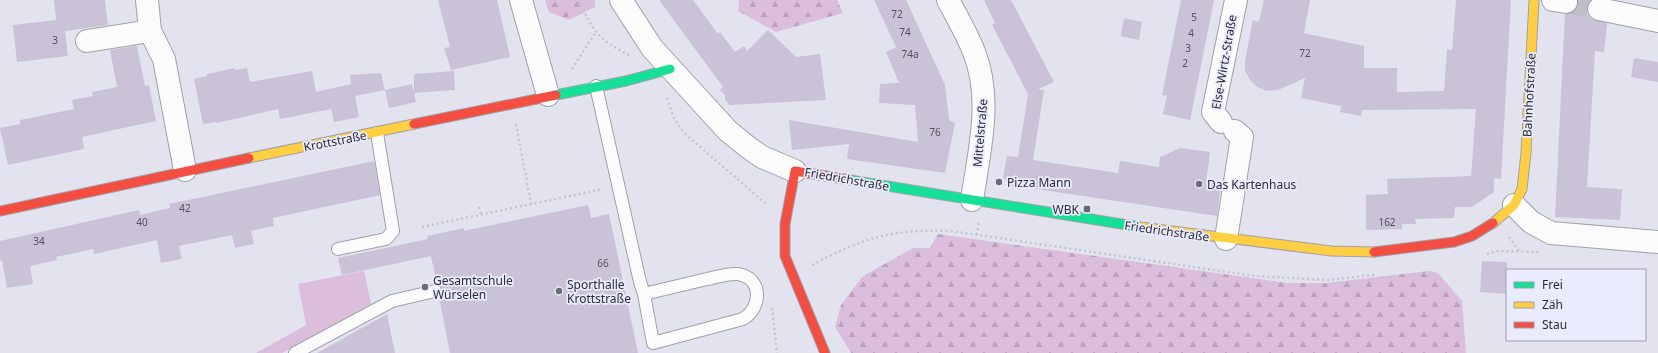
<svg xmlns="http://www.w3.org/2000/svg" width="1658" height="353" font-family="'Noto Sans',sans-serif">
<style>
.grass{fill:#dbbedc}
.forest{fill:url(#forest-firs)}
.building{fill:#cac2d7}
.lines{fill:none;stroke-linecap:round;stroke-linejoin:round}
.street-tunnel{stroke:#bdbec9;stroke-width:22;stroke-dasharray:22 11;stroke-linecap:butt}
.lane-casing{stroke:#a0a0a9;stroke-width:14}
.street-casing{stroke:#a0a0a9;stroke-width:24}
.fast-casing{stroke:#a0a0a9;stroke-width:11}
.slow-casing{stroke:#a0a0a9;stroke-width:11}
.jam-casing{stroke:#a0a0a9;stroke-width:11}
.path{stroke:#c5c6ca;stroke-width:2.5;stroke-dasharray:2 3;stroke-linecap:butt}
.lane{stroke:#fbfbfc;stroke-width:12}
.street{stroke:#fbfbfc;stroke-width:22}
.fast{stroke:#16e098;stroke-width:9}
.slow{stroke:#ffcf43;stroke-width:9}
.jam{stroke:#f24e42;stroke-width:9}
.poi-dot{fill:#6a6b74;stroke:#eaebfd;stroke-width:1.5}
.labels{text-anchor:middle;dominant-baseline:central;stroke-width:3.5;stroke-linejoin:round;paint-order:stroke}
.number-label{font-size:10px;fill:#52515c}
.street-label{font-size:12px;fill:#2a2b33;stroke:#eaebfd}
.poi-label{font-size:12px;fill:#2a2b33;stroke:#eaebfd;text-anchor:start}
</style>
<defs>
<pattern id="forest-firs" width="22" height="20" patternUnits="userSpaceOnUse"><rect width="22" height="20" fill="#dbbedc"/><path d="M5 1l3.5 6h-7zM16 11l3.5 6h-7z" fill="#bca3bd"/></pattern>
</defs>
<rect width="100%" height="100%" fill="#e2e3ee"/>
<path class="grass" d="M364,271L371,304L282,353H256L306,325L298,284Z"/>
<path class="forest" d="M545,0H595V7L569,20L549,12Z
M739,0H837L843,13L776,32L738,11Z
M938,234L1288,283H1327L1428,271L1438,273L1462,301L1466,353H851L835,327L841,305L863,276L913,248H930Z"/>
<path class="building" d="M54,0H105L108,25L65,31L68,56L17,62L13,25L56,20Z
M438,0H497L510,57L451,70L444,48L450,47Z
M659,0H693L718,34L720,32L735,52L744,46L747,51L768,30L796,57L820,54L826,100L730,105L725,100V95L720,90L723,87Z
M874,0H906L945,85L949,120L955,123L945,173L847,159L849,144L792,150L789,120L918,142L915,105L879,103L880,84L899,83L886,52L896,47Z
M984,0H1011L1054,82L1038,89L1044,90L1033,160L1118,173L1120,161L1159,167L1160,157L1180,148L1210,152L1206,183L1221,185L1217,216L1009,185L1003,177L1007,156L1018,157L1028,94L992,25L995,23Z
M1181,0H1214L1190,120L1163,114L1167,96L1162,95Z
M1264,0H1310L1304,33L1364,46V68H1397V92L1444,91L1447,49L1452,50L1456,0H1511L1501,179L1494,178V192L1472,207H1455L1454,218L1415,219L1416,224H1402V229L1366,230V195L1388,194L1387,179L1471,176L1476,109L1362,110L1361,116L1340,112L1341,106L1301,98L1305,78L1278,90L1267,91L1257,87L1250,80L1245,70V60L1253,20L1259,22Z
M1578,0H1591L1587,7V13L1590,18L1607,23L1604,52L1595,51L1587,187L1622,189L1620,220L1555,217L1565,14L1571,13L1575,10Z
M1124,18L1142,22L1139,40L1121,36Z
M137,46L145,86L149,85L156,121L82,137L84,149L8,165L0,128L20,124V120L74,109L72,100L93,96L92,92L117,87L110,50Z
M1634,58L1658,62V82L1631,77Z
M235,68V70L247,68L250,82L312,71L316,92L351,84L350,75L381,73L385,90L355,96L359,117L334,122L331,109L280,119L278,109L217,123L216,122L203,124L194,79L207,76V74Z
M454,71L455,90L414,93V74Z
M412,84L416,102L389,108L385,90Z
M374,161L380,195L273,218L274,226L251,231L254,244L235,248L232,235L179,246L182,259L161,263L157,240L94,254L93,249L56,257L57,260L30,266L33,284L7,288L2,260L0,261V241L139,210L140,215L170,208L169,204Z
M588,205L591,218L609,214L638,353H450L439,297L442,290L437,284L431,256L342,275L338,258L428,239L427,236L464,228V231Z
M1482,261L1507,262V294L1480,292Z
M387,314L395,353H317Z"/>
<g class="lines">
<path class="street-tunnel" d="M1566,2L1599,9"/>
<defs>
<path id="lane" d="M596,86L640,282L644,294L653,343L743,319C762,308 763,278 738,274C728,273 717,277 707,279C686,284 665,289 644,294
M338,249L386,239L393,231L377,133
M295,353L392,301L435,291"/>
<path id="street" d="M147,0L150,31L164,59L185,170
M521,0L548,95
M621,0L652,48L728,131L749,148L762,157L795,171
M948,0C957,17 967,34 974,52C993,99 979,152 972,200
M1553,0L1566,2
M1599,9L1658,21
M87,41L150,31
M1221,122L1213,112L1236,0
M1514,205L1531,222L1551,233L1658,242
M1226,239L1242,137L1235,131"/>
<path id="fast" d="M556,95L626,81L670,69
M850,180L1140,227"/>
<path id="slow" d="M249,158L414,124
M1493,223L1514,205L1522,189L1526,153L1534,0
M1140,227L1331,251L1374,252"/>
<path id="jam" d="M414,124L556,95
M0,211L249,158
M1374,252L1454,242L1472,236L1493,223
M825,353L785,256V224L795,171L850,180"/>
</defs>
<use href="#lane" class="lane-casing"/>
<use href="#street" class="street-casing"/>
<use href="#fast" class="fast-casing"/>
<use href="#slow" class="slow-casing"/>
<use href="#jam" class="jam-casing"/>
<path class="path" d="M579,0C593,32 599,40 631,56
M572,69L595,33
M667,98L674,118L683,132L765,203L766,206
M516,124L531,204
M479,207L481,214
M422,227L603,189
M977,235L979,221
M1509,237L1519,251
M1487,254L1496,251L1540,252
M812,265C864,237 892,229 951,231L1254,276L1328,280L1374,275
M772,308L777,353"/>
<use href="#lane" class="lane"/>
<use href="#street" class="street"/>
<use href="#fast" class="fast"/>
<use href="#slow" class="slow"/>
<use href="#jam" class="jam"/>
</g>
<g class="poi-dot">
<circle cx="999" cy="182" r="4"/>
<circle cx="1199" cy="184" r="4"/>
<rect x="1083" y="205" width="8" height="8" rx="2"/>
<circle cx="425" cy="287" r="4"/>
<circle cx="559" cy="291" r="4"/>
</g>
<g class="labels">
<g class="number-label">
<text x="897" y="14">72</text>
<text x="1194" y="17">5</text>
<text x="905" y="32">74</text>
<text x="1191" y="33">4</text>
<text x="55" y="40">3</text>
<text x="1188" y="48">3</text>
<text x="1305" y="53">72</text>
<text x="910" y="54">74a</text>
<text x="1185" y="63">2</text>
<text x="935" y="132">76</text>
<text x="185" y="208">42</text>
<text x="142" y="222">40</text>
<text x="1387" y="222">162</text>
<text x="39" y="241">34</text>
<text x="603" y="263">66</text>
</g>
<g class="street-label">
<text transform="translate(1224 62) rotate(-80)">Else-Wirtz-Straße</text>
<text transform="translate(1529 95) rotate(-87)">Bahnhofstraße</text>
<text transform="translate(980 133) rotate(-85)">Mittelstraße</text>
<text transform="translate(335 141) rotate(-11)">Krottstraße</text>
<text transform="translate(847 179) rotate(10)">Friedrichstraße</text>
<text transform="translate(1167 231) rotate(8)">Friedrichstraße</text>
</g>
<g class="poi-label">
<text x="1007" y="182">Pizza Mann</text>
<text x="1207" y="184">Das Kartenhaus</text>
<text x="1079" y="209" text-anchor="end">WBK</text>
<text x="433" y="280">Gesamtschule<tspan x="433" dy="14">Würselen</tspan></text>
<text x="567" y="284">Sporthalle<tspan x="567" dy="14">Krottstraße</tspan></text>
</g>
</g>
<rect x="1506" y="269" width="140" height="72" fill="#eaebfd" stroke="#9d9eac"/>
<rect x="1514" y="282" width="20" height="6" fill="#16e098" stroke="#9d9eac"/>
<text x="1542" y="289" font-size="12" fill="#2a2b33">Frei</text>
<rect x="1514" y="302" width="20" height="6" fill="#ffcf43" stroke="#9d9eac"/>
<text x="1542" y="309" font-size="12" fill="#2a2b33">Zäh</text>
<rect x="1514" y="322" width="20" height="6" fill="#f24e42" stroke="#9d9eac"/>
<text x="1542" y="329" font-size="12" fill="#2a2b33">Stau</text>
</svg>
